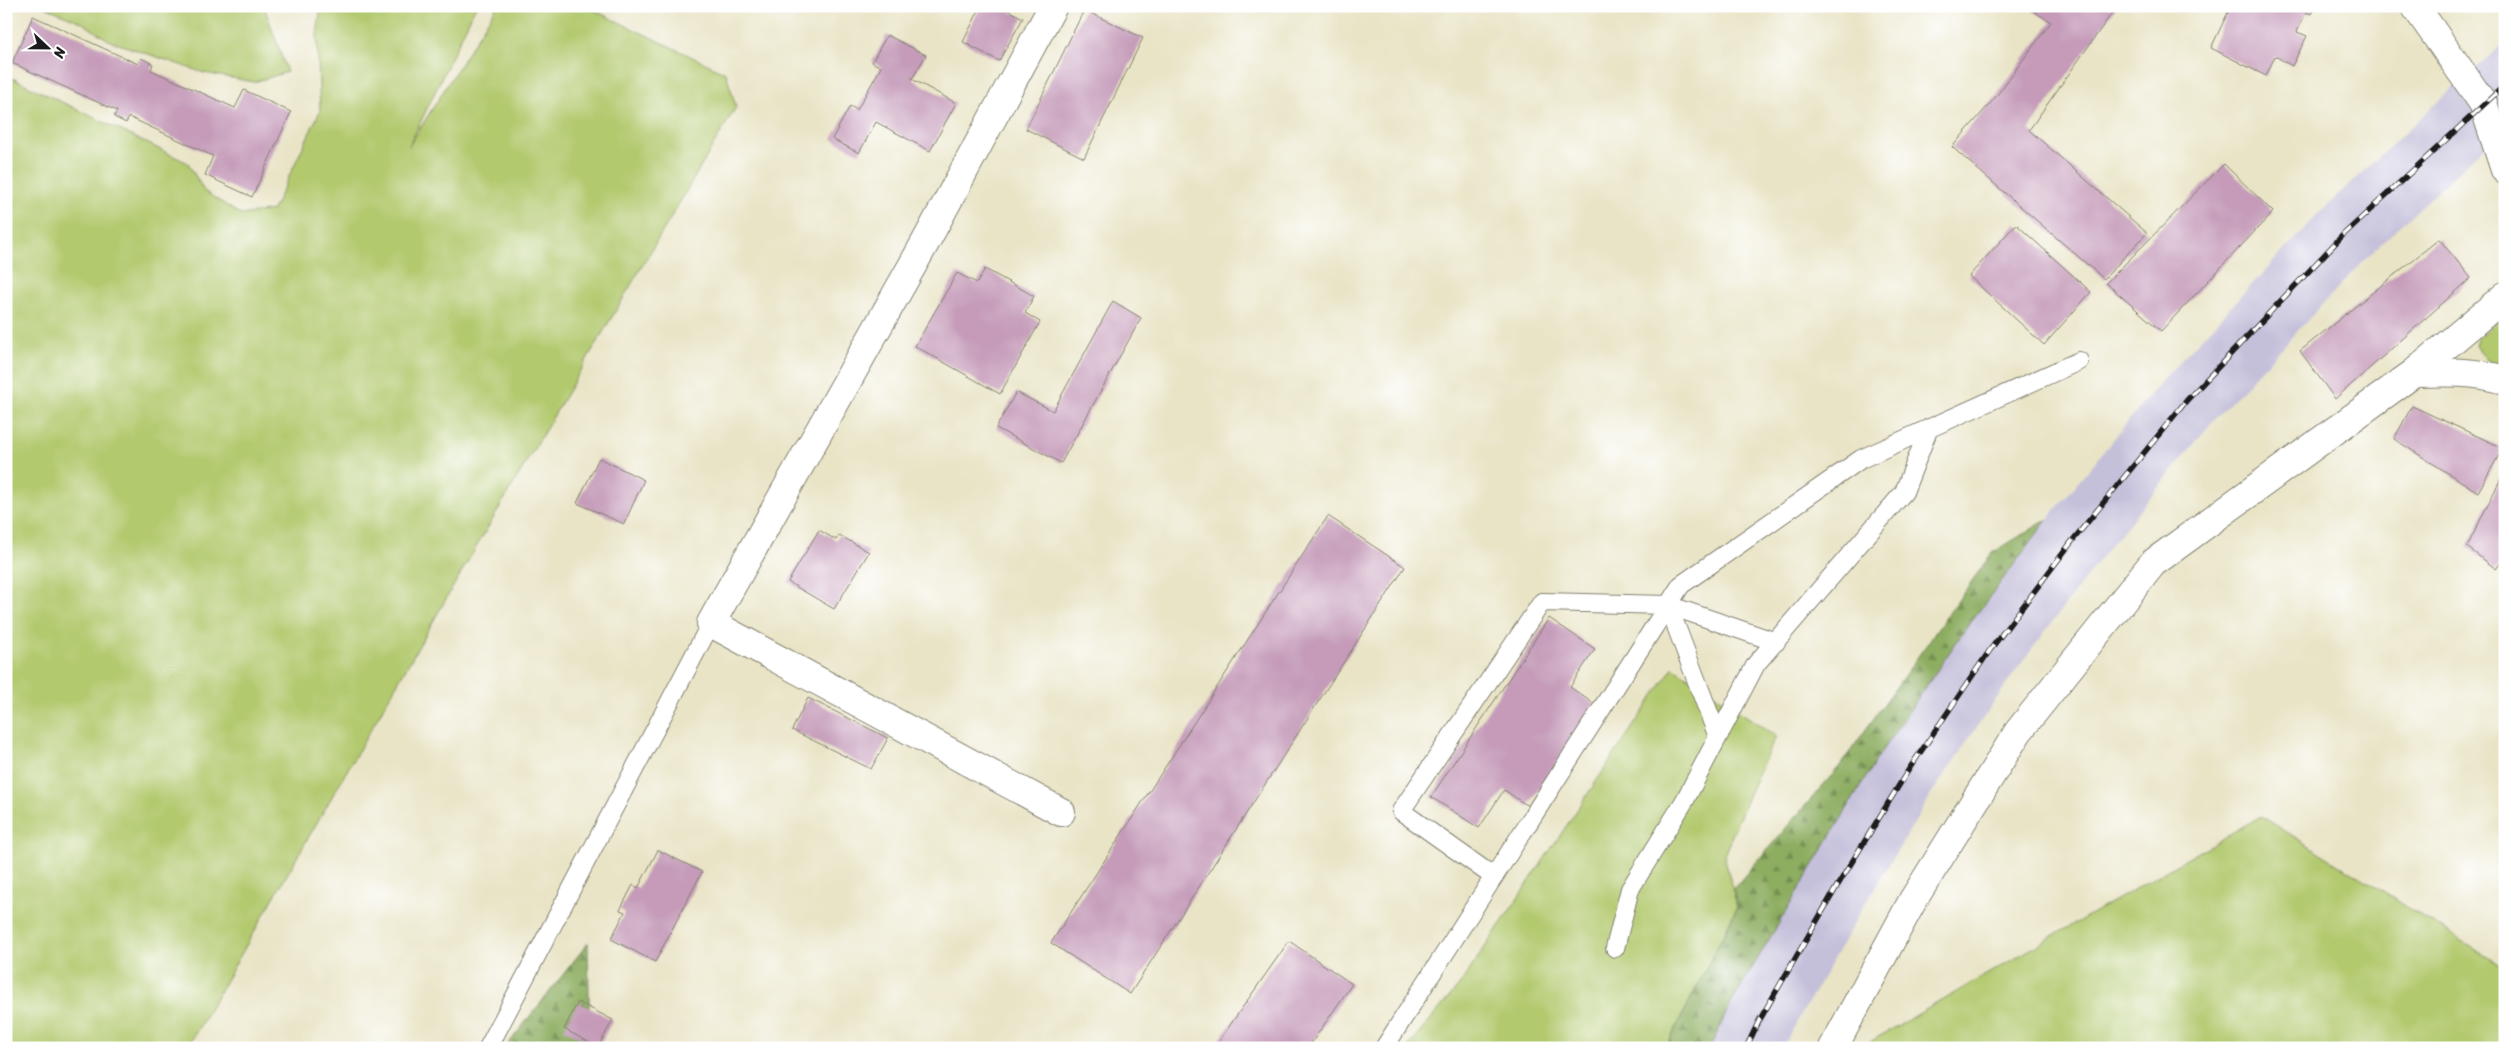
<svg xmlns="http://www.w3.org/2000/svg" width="2511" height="1054" font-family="Sriracha,sans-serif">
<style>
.industrial{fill:#c5c0da}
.green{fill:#b2c96e;stroke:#677245}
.forest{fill:url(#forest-firs);stroke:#54643e}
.building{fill:#c59bb9}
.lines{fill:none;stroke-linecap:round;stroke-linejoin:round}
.service-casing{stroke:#828071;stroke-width:20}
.minor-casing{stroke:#828071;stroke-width:30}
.tertiary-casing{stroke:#828071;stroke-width:30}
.service{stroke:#fff;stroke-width:18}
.minor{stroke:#fff;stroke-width:28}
.tertiary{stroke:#fff;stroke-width:28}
.rail-casing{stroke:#1c1c1c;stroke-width:5.5}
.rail{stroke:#fff;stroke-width:4;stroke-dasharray:11;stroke-linecap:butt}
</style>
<defs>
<pattern id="forest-firs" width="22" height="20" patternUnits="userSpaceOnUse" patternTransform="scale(1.25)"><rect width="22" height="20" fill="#8dad61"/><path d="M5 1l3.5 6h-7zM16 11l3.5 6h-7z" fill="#728c4f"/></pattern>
</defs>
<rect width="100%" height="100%" fill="#fff"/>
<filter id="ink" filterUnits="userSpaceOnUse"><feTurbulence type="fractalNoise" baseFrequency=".02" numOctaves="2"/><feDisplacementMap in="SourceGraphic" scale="10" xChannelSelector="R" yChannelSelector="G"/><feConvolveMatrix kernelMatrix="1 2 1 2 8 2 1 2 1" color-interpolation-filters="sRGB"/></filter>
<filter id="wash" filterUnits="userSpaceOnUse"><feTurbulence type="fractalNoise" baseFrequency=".0096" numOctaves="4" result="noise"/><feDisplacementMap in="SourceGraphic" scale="20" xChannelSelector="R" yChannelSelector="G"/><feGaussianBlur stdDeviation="1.12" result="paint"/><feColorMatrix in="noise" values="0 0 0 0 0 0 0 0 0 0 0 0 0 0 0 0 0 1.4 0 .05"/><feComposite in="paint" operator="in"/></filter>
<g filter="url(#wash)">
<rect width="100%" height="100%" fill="#e9e4c6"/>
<path class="industrial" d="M2505,43V128L2366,258L2212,422L2099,560L2017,669L1936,787L1865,904L1782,1048H1710L1730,1005L1881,752L1964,631L2048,519L2163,379L2320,212L2462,79Z"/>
<path class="green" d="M264,6L287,72L254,82L204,73L110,41L81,22L45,7Z
M321,6H476L409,146L497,6H585L726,73L736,107L465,566L187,1048H6V75L188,163L204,191L241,215L273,210L320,111L317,35Z
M2505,314V366L2487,360L2475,346L2477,339Z
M1673,667L1776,736L1752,787L1724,855L1737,907L1666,1048H1407L1461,983Z
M2261,816L2505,968V1048H1867L1868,1043Z"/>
<path class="forest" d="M2048,519L1964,631L1881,752L1730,1005L1710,1048H1666L1737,908L1733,889L1839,767L1992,553Z
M588,943L590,1048H505Z"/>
<g id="blocks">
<path class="building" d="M981,6H1000L1023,18L999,61L963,42Z
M2025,6H2117L2029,130L2147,233L2104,279L1952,147L1994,99L2051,22Z
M2231,6H2315L2311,14L2306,12L2297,32L2307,36L2292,66L2275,56L2266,76L2211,48Z
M1084,10L1143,38L1084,158L1026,129Z
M33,16L138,64L141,58L153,64L151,70L235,108L244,90L291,112L252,197L205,175L213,156L129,117L126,123L114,117L117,111L12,63Z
M887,35L926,55L912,79L956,103L930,151L876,122L859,153L832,139L850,106L857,110L881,67L872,62Z
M2224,164L2273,212L2161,331L2106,283Z
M2016,224L2091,292L2044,345L1969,276Z
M2439,239L2471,278L2335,399L2300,351Z
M985,269L1034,296L1025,313L1040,322L1000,394L915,346L957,273L977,283Z
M1113,301L1141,318L1061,463L996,428L1016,392L1053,411Z
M2412,406L2503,448L2478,492L2394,439Z
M599,458L644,480L624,524L577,503Z
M2505,470V557L2496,569L2467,547Z
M1328,516L1405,567L1130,994L1051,943Z
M819,530L836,540L839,535L869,552L834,609L788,582Z
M1549,618L1595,649L1570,687L1594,704L1528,806L1504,790L1479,828L1431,797Z
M808,698L888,738L871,769L792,730Z
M658,850L702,872L655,962L611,939L625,912L620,910L633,885L638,888Z
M1289,941L1352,984L1308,1048H1214Z
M578,1002L613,1020L598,1047L564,1029Z"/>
</g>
</g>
<g filter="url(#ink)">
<use href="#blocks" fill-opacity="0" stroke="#828071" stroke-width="1"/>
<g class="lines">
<defs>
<path id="service" d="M1668,605L1718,737
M1494,877L1401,811L1542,602L1668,605L1776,642
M1615,948L1630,889L1685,800L1756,664L1904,492L1929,428
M488,1048L711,623
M1384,1048L1681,585L1861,459L2079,361"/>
<path id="minor" d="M1053,6L925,243L711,623L1061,812"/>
<path id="tertiary" d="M2415,6L2483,103L2505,170
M2414,373L2505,296
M1833,1048L1913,900L2018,732L2153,563L2414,373C2445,372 2475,371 2505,380"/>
</defs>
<use href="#service" class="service-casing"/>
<use href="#minor" class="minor-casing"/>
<use href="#tertiary" class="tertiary-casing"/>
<use href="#service" class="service"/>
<use href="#minor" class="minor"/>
<use href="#tertiary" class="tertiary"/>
<defs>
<path id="rail" d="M1746,1048L1759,1021L1836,888L1909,769L1990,650L2073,540L2187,400L2343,235L2505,85"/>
</defs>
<use href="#rail" class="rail-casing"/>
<use href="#rail" class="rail"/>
</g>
</g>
<rect width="2511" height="1054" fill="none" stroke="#fff" stroke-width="25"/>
<g transform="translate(48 48) rotate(112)" stroke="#ffffff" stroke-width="4" paint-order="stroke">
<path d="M0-4L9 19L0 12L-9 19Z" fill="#1c1c1c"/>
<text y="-8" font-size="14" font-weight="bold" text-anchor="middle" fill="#1c1c1c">N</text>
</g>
</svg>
